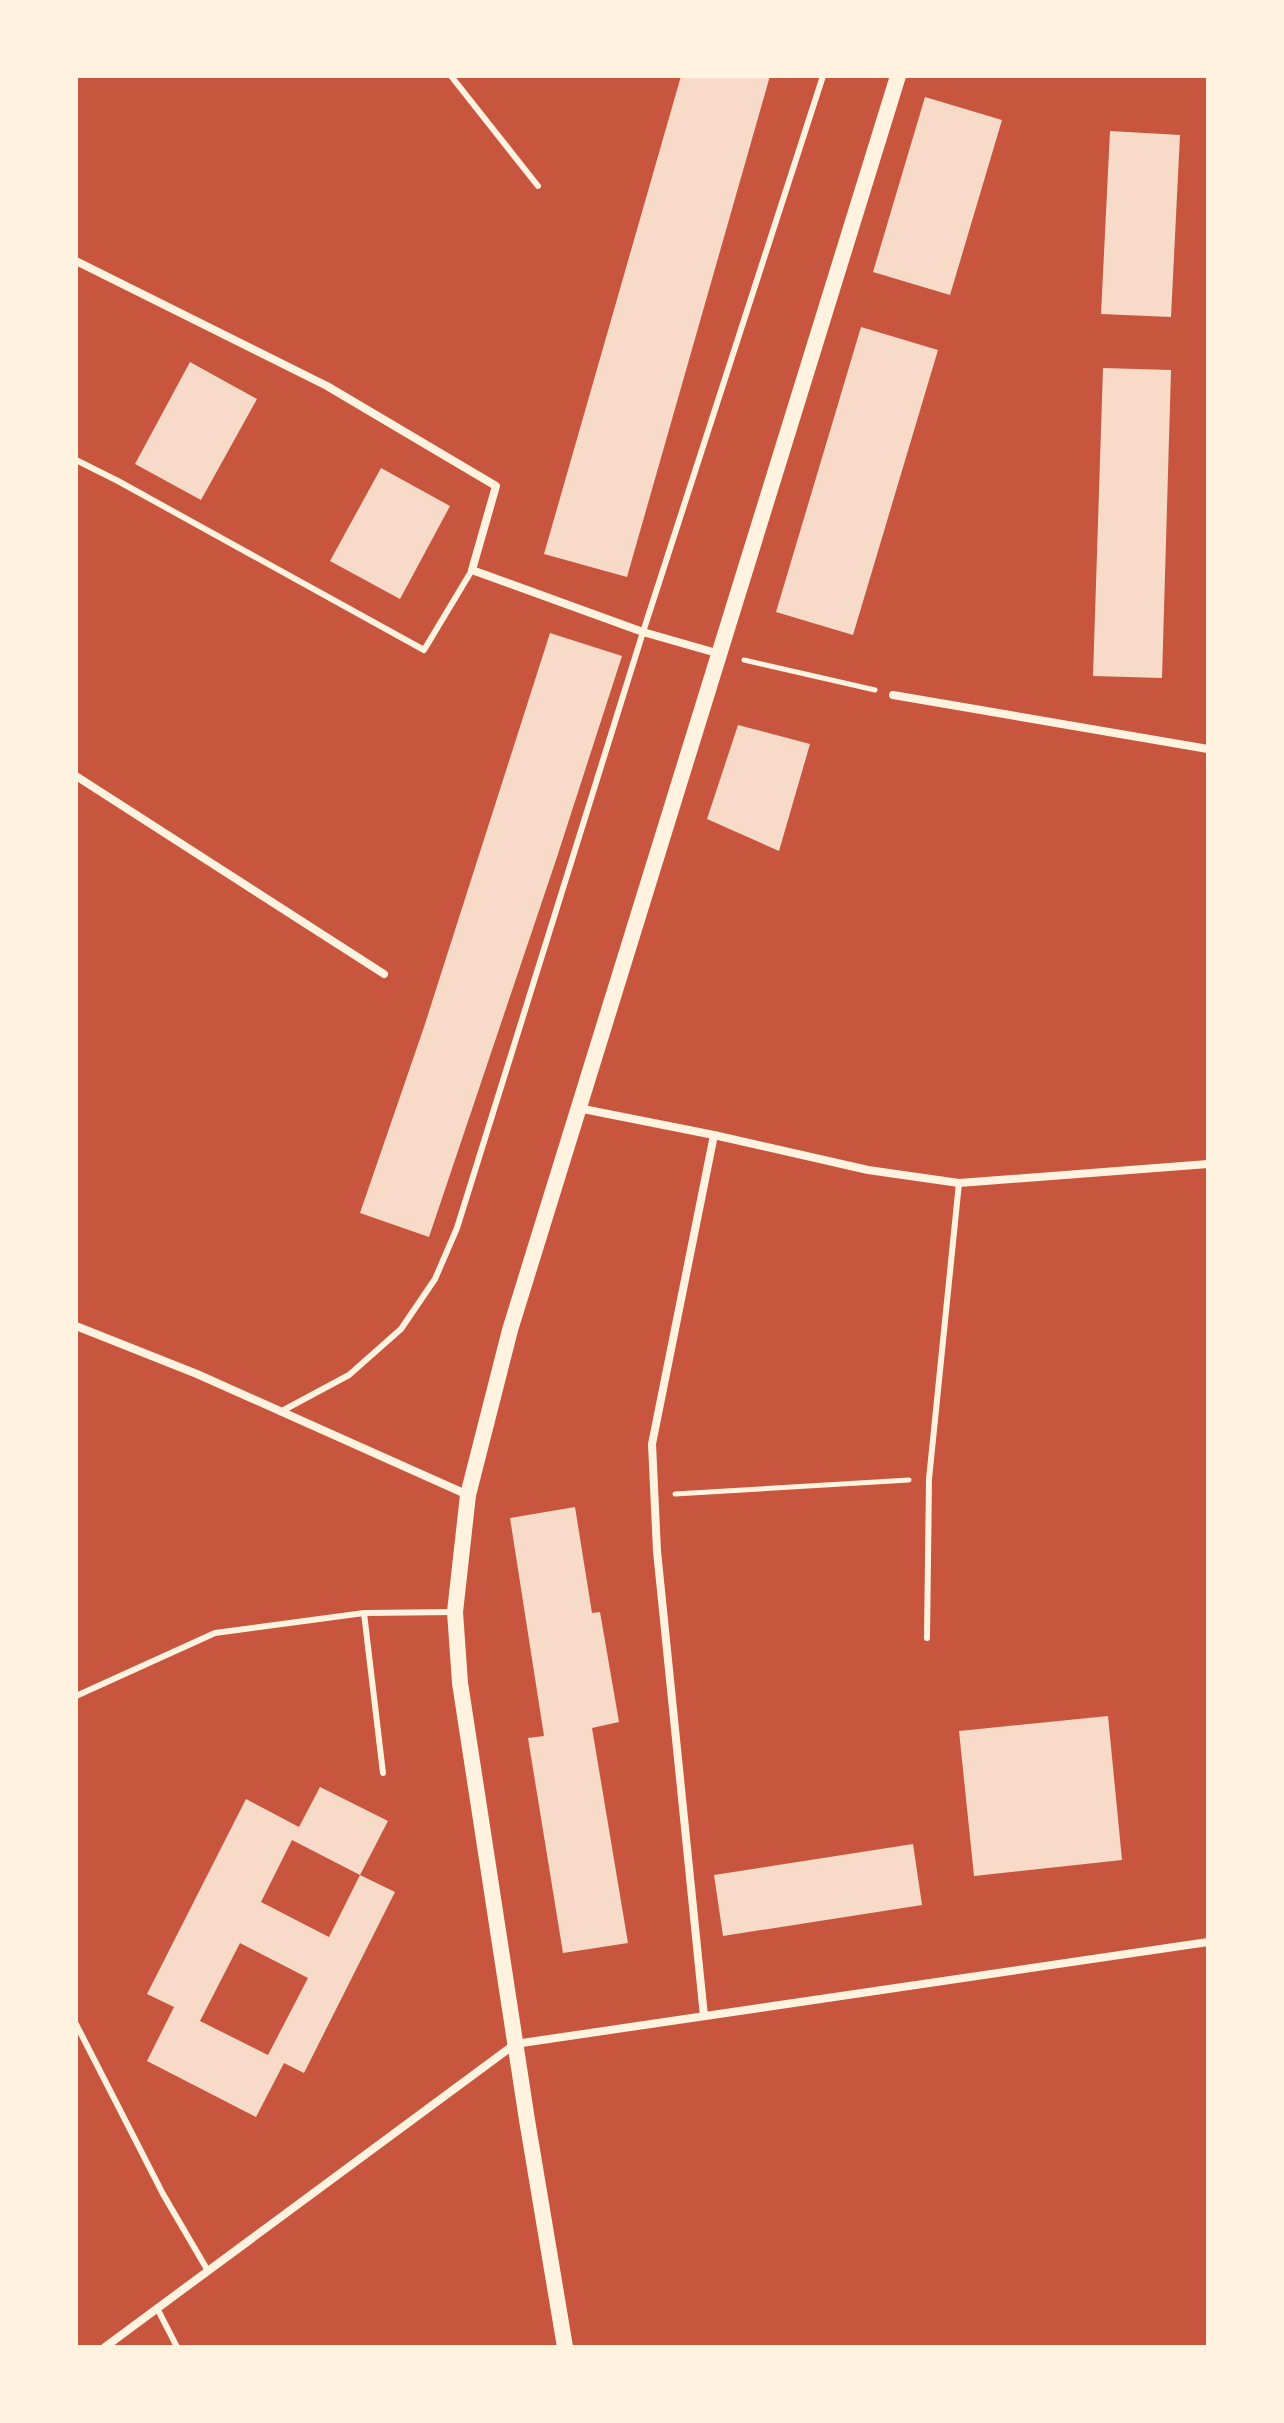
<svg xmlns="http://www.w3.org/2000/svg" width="1284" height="2423" font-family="'Noto Serif',serif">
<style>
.building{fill:#f7dbc8;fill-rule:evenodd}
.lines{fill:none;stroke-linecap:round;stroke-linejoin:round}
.path{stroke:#fff3e0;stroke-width:5}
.service{stroke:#fff3e0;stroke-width:6}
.minor{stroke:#fff3e0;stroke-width:8}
.secondary{stroke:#fff3e0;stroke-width:16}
</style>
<rect width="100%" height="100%" fill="#c8553d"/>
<path class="building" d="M681,76H770L627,577L544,554Z
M925,97L1002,120L950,295L873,272Z
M1110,131L1180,135L1171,317L1101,314Z
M861,327L938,350L853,635L776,612Z
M190,362L257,399L201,500L135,464Z
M1103,368L1171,370L1162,678L1093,676Z
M381,468L450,506L400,599L330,561Z
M550,633L622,656L557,857L429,1237L360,1213L424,1027Z
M738,725L810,744L779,851L707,819Z
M575,1507L592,1613L600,1612L619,1722L592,1728L628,1943L563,1953L528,1738L544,1736L510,1518Z
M1108,1716L1122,1860L974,1876L959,1731Z
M320,1787L388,1821L360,1875L292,1840L261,1902L329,1937L360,1875L395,1892L304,2073L284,2063L256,2117L147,2061L174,2007L147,1994L246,1799L299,1827ZM240,1943L308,1978L268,2055L200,2021Z
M913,1844L922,1905L723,1936L714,1875Z"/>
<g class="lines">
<path class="path" d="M744,660L875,690
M675,1494L909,1480"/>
<path class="service" d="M451,76L538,186
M76,460L118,481L424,650L472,570
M280,1412L349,1375L401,1329L435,1279L457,1228L643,632L823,76
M364,1613L383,1773
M927,1638L929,1479L959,1183
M76,1696L215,1633L364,1613L454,1612
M76,2024L163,2194L208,2271
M157,2308L177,2347"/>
<path class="minor" d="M76,261L327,386L496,486L472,570L643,632L720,654
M893,695L1208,749
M76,776L384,974
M578,1108L714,1135L868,1170L959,1183L1208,1164
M76,1326L197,1374L468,1495
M704,2016L657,1551L652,1444L714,1135
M105,2347L515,2044L1208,1942"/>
<path class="secondary" d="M565,2347L527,2120L460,1683L455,1612L468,1495L510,1330L898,76"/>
</g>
<rect width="1284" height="2423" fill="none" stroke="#fff3e0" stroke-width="156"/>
</svg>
